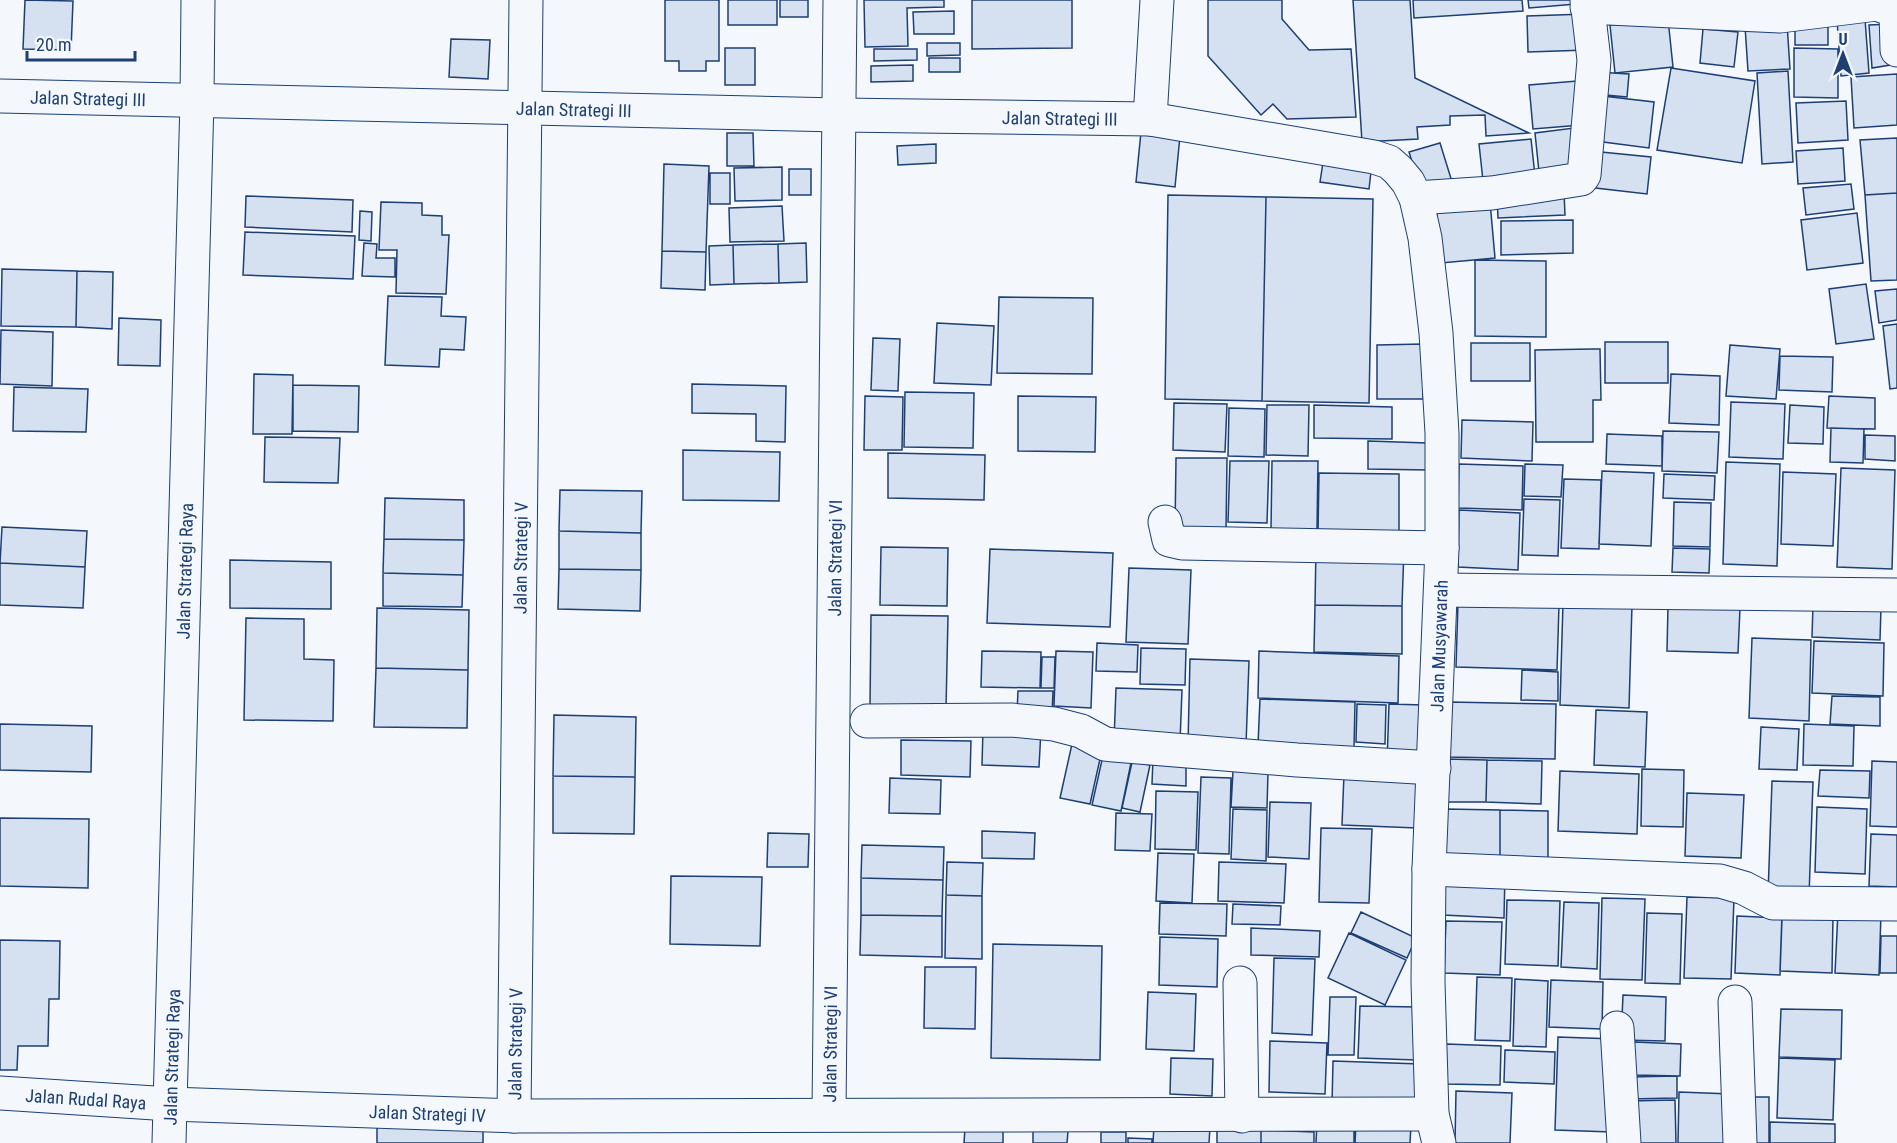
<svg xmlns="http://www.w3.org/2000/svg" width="1897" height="1143" font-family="'Roboto Condensed',sans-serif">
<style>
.building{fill:#d5e0f0;stroke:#1d3f73;stroke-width:1.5}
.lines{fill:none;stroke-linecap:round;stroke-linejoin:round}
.minor-casing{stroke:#1d3f73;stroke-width:35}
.minor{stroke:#f4f7fb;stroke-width:33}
.labels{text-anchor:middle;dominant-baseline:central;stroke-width:4.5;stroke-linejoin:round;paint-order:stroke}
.street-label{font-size:18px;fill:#1d3f73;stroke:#f4f7fb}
</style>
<rect width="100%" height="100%" fill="#f4f7fb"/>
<path class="building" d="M25,0L73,1L71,50L23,49Z
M665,0H719V61H706V71H679V61H665Z
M728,0H777V25H728Z
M780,0H808V17H780Z
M864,0H944V7L907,8L908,46L865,47Z
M972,0H1072V48L972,49Z
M1208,0H1282V19L1309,50L1351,49L1356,117L1287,119L1273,104L1261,115L1208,56Z
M1353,0H1410L1415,78L1529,133L1486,136L1485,115L1450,116V125L1417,127L1418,139L1362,142Z
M1413,0H1522L1523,11L1414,18Z
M1528,0H1576V4L1529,8Z
M954,11V34H914L913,12Z
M1586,14L1587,50L1528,52L1527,16Z
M1668,19L1673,67L1615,73L1610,25Z
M1865,19L1869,73L1841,76L1837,20Z
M1795,20H1828V45H1795Z
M1787,23L1790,69L1748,71L1745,26Z
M1892,24L1890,65L1872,68L1869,25Z
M1703,29L1738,32L1734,67L1700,63Z
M451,39L490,40L488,79L449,77Z
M927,43H960V55L927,56Z
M725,48H755V85H725Z
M1794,48L1838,49V98L1794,97Z
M874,49H917V60L874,61Z
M929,58H960V72H929Z
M913,65V81L871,82V66Z
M1671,68L1755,81L1742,163L1657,150Z
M1788,71L1793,162L1762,164L1757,73Z
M1596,72L1629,74L1627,97L1595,94Z
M1897,74V125L1854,128L1851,77Z
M1577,81L1581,125L1533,129L1529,85Z
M1594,95L1654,102L1649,148L1588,140Z
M1846,101L1848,140L1798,143L1796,103Z
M1574,128L1578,168L1539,172L1535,133Z
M1141,132L1180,136L1175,187L1136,182Z
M727,133H753L754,166H727Z
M1897,138V193L1865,195L1860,140Z
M1531,139L1536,185L1484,190L1479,144Z
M1440,143L1453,185L1422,194L1409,152Z
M936,144V163L898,165L897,146Z
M1843,148L1845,181L1798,184L1796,151Z
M1591,151L1651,157L1647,194L1587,187Z
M1324,156L1372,163L1369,189L1320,182Z
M664,164L709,166L706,252L662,251Z
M782,167V200L735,201L734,168Z
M789,169H811V195H789Z
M710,173H730V204H710Z
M1851,184L1854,209L1806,215L1803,188Z
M1564,192L1565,215L1498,218L1497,195Z
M1897,193V280L1871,281L1865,195Z
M1168,195L1266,197L1262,401L1165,399Z
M246,196L353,200L352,232L245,227Z
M1266,197L1373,199L1369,403L1262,401Z
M381,202L422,203V215L442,216V235H449L446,294L396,293L397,250H379Z
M1490,202L1495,258L1441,263L1436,206Z
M782,206L784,241L730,242L729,208Z
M360,211L372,212L371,241L359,240Z
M1857,213L1863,263L1807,270L1801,220Z
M1573,220V253L1501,255V221Z
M245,232L355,236L353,279L243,275Z
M364,243L377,244L376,258H395V277L362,276Z
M806,243L807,282L779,283L778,244Z
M778,244L779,283L734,284L733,245Z
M733,245L734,284L710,285L709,246Z
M662,251L706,252L705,290L661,288Z
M1475,260L1546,261V337L1475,336Z
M2,269L77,271L76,327L1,326Z
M77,271L113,272L112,329L76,327Z
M1866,284L1874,339L1836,344L1829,289Z
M1897,289V320L1879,323L1875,291Z
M388,296L442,297L441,316L466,317L464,350L440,349L439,367L385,365Z
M999,297L1093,298L1092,374L997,373Z
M119,318L161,320L160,366L118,365Z
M937,323L994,326L991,385L934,383Z
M1897,324V388L1890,389L1883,326Z
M1,330L53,332L52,386L0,384Z
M873,338L900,339L898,391L871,390Z
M1605,342H1668V383H1605Z
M1471,343H1530V381H1471Z
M1423,344V399H1377V345Z
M1730,345L1780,349L1776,399L1726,396Z
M1592,349H1600L1601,400H1593V442H1536L1535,350Z
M1780,356L1833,357L1832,392L1779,390Z
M254,374L293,375L292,434H253Z
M1671,374L1720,376L1719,425L1669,423Z
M692,384L786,386L785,442L756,441V414L692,413Z
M293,385L359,386L358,432L293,431Z
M14,387L88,389L86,432L13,431Z
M905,392L974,393L973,448L904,447Z
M865,396L903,397L902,450H864Z
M1018,396L1096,397L1095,452L1018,451Z
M1829,396L1875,398V429L1827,428Z
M1731,402L1785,404L1783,459L1729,457Z
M1174,403L1227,404L1225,452L1173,450Z
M1267,405H1309L1308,456L1266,455Z
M1314,405L1392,407V439L1314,438Z
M1790,405L1824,407L1823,444L1788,443Z
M1229,408L1265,409L1264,457L1228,456Z
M1462,420L1533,422L1532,461L1461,458Z
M1831,428L1864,429L1863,463L1830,462Z
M1663,431L1719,432L1717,473L1662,471Z
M1607,434L1662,436V466L1606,464Z
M1865,435L1895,436V461L1865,459Z
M265,437L340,438L338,483L264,482Z
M1368,441L1427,443V470L1368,469Z
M683,450L780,452L779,501L683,500Z
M888,453L985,455L984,500L888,498Z
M1176,458H1227L1226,531H1175Z
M1230,461H1269L1267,523L1228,522Z
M1272,461H1318L1317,530H1271Z
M1726,462L1780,464L1777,566L1723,564Z
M1459,464L1523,466L1522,510L1458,508Z
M1525,464L1563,465L1561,497L1524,496Z
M1841,468L1895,470L1892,569L1837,567Z
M1602,471L1654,473L1651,546L1599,544Z
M1783,472L1836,474L1833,546L1781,544Z
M1319,473L1399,474V534L1318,533Z
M1664,474L1715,476L1714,500L1663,498Z
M1564,479L1601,480L1599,549L1561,548Z
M560,490L642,491L641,533L559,531Z
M385,498L464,500V540L384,539Z
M1524,499L1560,500L1558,556L1522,555Z
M1674,502L1711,503L1710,547L1673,546Z
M1459,510L1520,513L1518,570L1458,567Z
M2,527L87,531L85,567L0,563Z
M559,531L641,533V570L559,569Z
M384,539L464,540L463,575L383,573Z
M881,547L948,548L947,606L880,605Z
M1316,548L1404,549L1402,606L1315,605Z
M1673,548L1710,549L1709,573L1672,572Z
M990,549L1113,553L1110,627L987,623Z
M230,560L331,562V609L230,608Z
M0,563L85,567L83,608L0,605Z
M1129,568L1191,570L1188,644L1126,642Z
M559,569L641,570L640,611L558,609Z
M383,573L463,575L462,607L383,606Z
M1458,602L1559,605L1557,670L1456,667Z
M1563,603L1632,605L1629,708L1560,705Z
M1315,605L1402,606V654L1314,652Z
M1813,605L1881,607L1880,640L1812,637Z
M1668,606L1740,608L1738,653L1667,651Z
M377,608L469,610L468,670L376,668Z
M871,615L948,616L946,709L870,708Z
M246,618L304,619V659L334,660L333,721L244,720Z
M1752,638L1811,640L1809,721L1749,718Z
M1814,641L1884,643L1883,696L1812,693Z
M1097,643L1138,645L1137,672L1096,671Z
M1141,648L1186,649L1185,685L1140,684Z
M982,651L1041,652L1040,688L981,687Z
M1056,651L1093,652L1091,708L1054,706Z
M1259,651L1399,656L1398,703L1258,698Z
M1042,657H1055L1054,688H1041Z
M1190,659L1249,661L1246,745L1188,744Z
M376,668L468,670L467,728L374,727Z
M1522,670L1558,672V701L1521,700Z
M1116,688L1182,690L1180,742L1114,741Z
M1018,691H1053L1052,714L1017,713Z
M1832,696L1880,697V726L1830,724Z
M1260,699L1355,702L1354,749L1258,745Z
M1449,702L1556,704L1555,759L1447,757Z
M1357,704L1386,705L1385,744L1356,742Z
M1389,704L1423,705L1422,763H1387Z
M1596,710L1647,712L1645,767L1594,765Z
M554,715L636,717L635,777L553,776Z
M0,724L92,726L91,772L0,770Z
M1804,724L1854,726L1853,766L1803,765Z
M1761,727L1799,729L1797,770L1759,769Z
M983,729L1041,730L1039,767L982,765Z
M901,740L971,741L970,777L901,775Z
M1072,744L1102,750L1090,804L1060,798Z
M1104,751L1132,758L1121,811L1092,805Z
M1153,759L1186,760V786L1152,784Z
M1446,759L1487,760L1486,802H1444Z
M1487,760L1542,761L1541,804L1486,802Z
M1872,761L1897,762V827L1870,826Z
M1132,762L1150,765L1140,812L1122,808Z
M1642,769L1684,770L1683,827L1641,826Z
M1820,770L1870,771L1869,798L1818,796Z
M1233,771L1268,772L1267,808L1231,807Z
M1560,771L1639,774L1637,834L1558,831Z
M1344,774L1419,776L1417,828L1342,825Z
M553,776L635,777L634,834L553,833Z
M1201,777L1231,778L1229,854L1198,853Z
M890,778L941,780L940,814L889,813Z
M1772,781L1813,782L1809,896L1768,895Z
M1156,791L1198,792L1196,850L1155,849Z
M1687,793L1744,795L1741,858L1685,856Z
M1270,802L1311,803L1309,859L1268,857Z
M1817,807L1867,809L1865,874L1815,872Z
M1233,809L1267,810L1266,861L1231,859Z
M1445,809L1500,810V861H1444Z
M1500,810L1548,811V862L1500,861Z
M1116,813L1152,814L1150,851L1115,850Z
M0,818L89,819L88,888L0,886Z
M1321,828L1372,829L1369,903L1319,902Z
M982,831L1035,833L1034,859L982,858Z
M768,833L809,834L808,867H767Z
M1871,834L1897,835V887L1869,886Z
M862,845L944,847L943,880L861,878Z
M1158,853L1194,854L1192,903L1156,901Z
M947,862L983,863L982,896L946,895Z
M1219,862L1286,864L1284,903L1218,901Z
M1444,871L1505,873L1504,918L1443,915Z
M671,876L762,877L760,946L670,944Z
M861,878L943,880L942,916L861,915Z
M946,895L982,896V959L945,958Z
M1687,897L1734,898L1731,979L1684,978Z
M1602,898L1645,899L1642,980L1600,979Z
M1507,900L1560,901L1558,966L1505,964Z
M1564,902L1599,903L1597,969L1561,967Z
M1160,903L1227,904L1226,936L1159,934Z
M1233,904L1281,906L1280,925L1232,924Z
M1838,911L1881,913L1879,975L1835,973Z
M1361,912L1416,938L1407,958L1351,933Z
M1647,913L1682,914L1680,984L1645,983Z
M1782,914L1833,916L1832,973L1780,971Z
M861,915L942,916V957L860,955Z
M1737,916L1782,918L1780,975L1735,973Z
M1446,921L1502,922L1500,975L1444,973Z
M1251,928L1320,931L1319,957L1251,955Z
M1349,933L1406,960L1385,1005L1328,978Z
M1881,936H1897V973H1880Z
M1160,937L1218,939L1217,987L1159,985Z
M0,940L60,941L59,999H49L48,1046H18L17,1070H0Z
M993,944L1102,946L1100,1060L991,1058Z
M1274,958L1315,959L1312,1035L1272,1033Z
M925,967H976L975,1029L924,1028Z
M1477,977L1512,978L1510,1041L1475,1040Z
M1515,979L1548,981L1546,1047L1513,1046Z
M1551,980L1603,982L1602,1029L1549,1027Z
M1148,992L1196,994L1194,1051L1146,1049Z
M1623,995L1666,997L1665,1041L1621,1040Z
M1330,997H1356L1354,1055H1328Z
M1360,1006L1417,1007L1416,1060L1358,1058Z
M1781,1009L1842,1010L1841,1059L1779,1057Z
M1558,1037L1615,1039L1611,1132L1555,1130Z
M1270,1041L1327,1043L1325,1094L1269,1092Z
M1634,1042L1681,1044L1680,1076L1633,1075Z
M1446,1044L1501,1046L1500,1085L1445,1084Z
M1505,1050L1555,1052L1554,1084L1504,1082Z
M1171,1058L1213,1059L1212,1096L1170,1094Z
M1779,1058L1835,1060L1833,1120L1777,1118Z
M1333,1061L1421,1064L1419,1107L1332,1105Z
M1677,1076V1098L1629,1099L1628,1077Z
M1456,1091L1512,1093L1510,1143H1455Z
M1679,1092L1731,1094L1729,1143H1678Z
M1744,1097H1769V1143H1744Z
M1675,1100L1676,1143H1629L1628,1101Z
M1317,1122L1354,1123V1143H1316Z
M1770,1122L1835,1124V1143H1770Z
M1356,1123L1411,1125L1410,1143H1355Z
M1154,1125L1210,1127L1209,1143H1153Z
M377,1127L483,1131V1143H377Z
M965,1128L1003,1129V1143H964Z
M1217,1129L1261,1130V1143H1217Z
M1033,1130L1068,1131L1067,1143H1033Z
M1261,1130L1314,1132V1143H1261Z
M1101,1132H1126V1143H1101Z
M1128,1138L1152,1139V1143H1128Z"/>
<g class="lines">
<defs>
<g id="minor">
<path d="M1587,7L1780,16L1877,4L1896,11L1897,50"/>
<path id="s1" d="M0,96L838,115L1150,119L1374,157L1389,162L1398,170L1408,182L1416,198L1425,238L1436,333L1442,433V548L1429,869L1428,982L1432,1114L1439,1143"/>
<path d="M1150,119L1157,0"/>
<path d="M1416,198L1492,193L1581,179L1584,175L1594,60L1587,0"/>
<path d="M1165,522L1169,540L1182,543L1442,548"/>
<path d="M1441,590L1897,595"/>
<path d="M867,721L1011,720L1054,724L1081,731L1105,744L1114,745L1297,760L1434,768"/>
<path d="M1429,869L1720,881L1744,888L1773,903L1897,904"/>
<path d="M1240,983L1242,1116"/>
<path d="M1735,1002L1740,1143"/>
<path d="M1617,1028L1624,1143"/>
<path id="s2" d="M0,1093L170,1104L514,1116L1432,1114"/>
<path id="s3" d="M829,1114L840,0"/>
<path id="s4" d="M514,1116L526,0"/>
<path id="s5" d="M169,1143L197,100L198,0"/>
</g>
</defs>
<use href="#minor" class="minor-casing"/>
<use href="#minor" class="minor"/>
</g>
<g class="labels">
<g class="street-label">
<text stroke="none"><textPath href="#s1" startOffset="88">Jalan Strategi III</textPath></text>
<text stroke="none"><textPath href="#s1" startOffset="574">Jalan Strategi III</textPath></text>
<text stroke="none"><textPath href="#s1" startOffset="1060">Jalan Strategi III</textPath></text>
<text stroke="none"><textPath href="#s3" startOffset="556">Jalan Strategi VI</textPath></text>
<text stroke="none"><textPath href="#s4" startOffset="558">Jalan Strategi V</textPath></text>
<text stroke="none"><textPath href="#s5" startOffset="572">Jalan Strategi Raya</textPath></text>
<text transform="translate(1439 646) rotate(-88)">Jalan Musyawarah</text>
<text stroke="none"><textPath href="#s3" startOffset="70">Jalan Strategi VI</textPath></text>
<text stroke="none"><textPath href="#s4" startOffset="72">Jalan Strategi V</textPath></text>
<text stroke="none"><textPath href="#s5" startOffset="86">Jalan Strategi Raya</textPath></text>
<text stroke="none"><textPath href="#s2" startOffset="86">Jalan Rudal Raya</textPath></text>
<text stroke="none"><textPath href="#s2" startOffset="428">Jalan Strategi IV</textPath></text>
</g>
</g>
<g transform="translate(1843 54)" stroke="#f4f7fb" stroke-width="4.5" paint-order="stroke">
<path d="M0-4.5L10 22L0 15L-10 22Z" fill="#1d3f73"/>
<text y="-9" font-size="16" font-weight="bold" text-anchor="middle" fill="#1d3f73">U</text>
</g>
<path d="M27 51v9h108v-9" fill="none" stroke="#1d3f73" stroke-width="3"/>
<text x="36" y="51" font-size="18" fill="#1d3f73" stroke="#f4f7fb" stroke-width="4.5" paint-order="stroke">20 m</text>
</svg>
